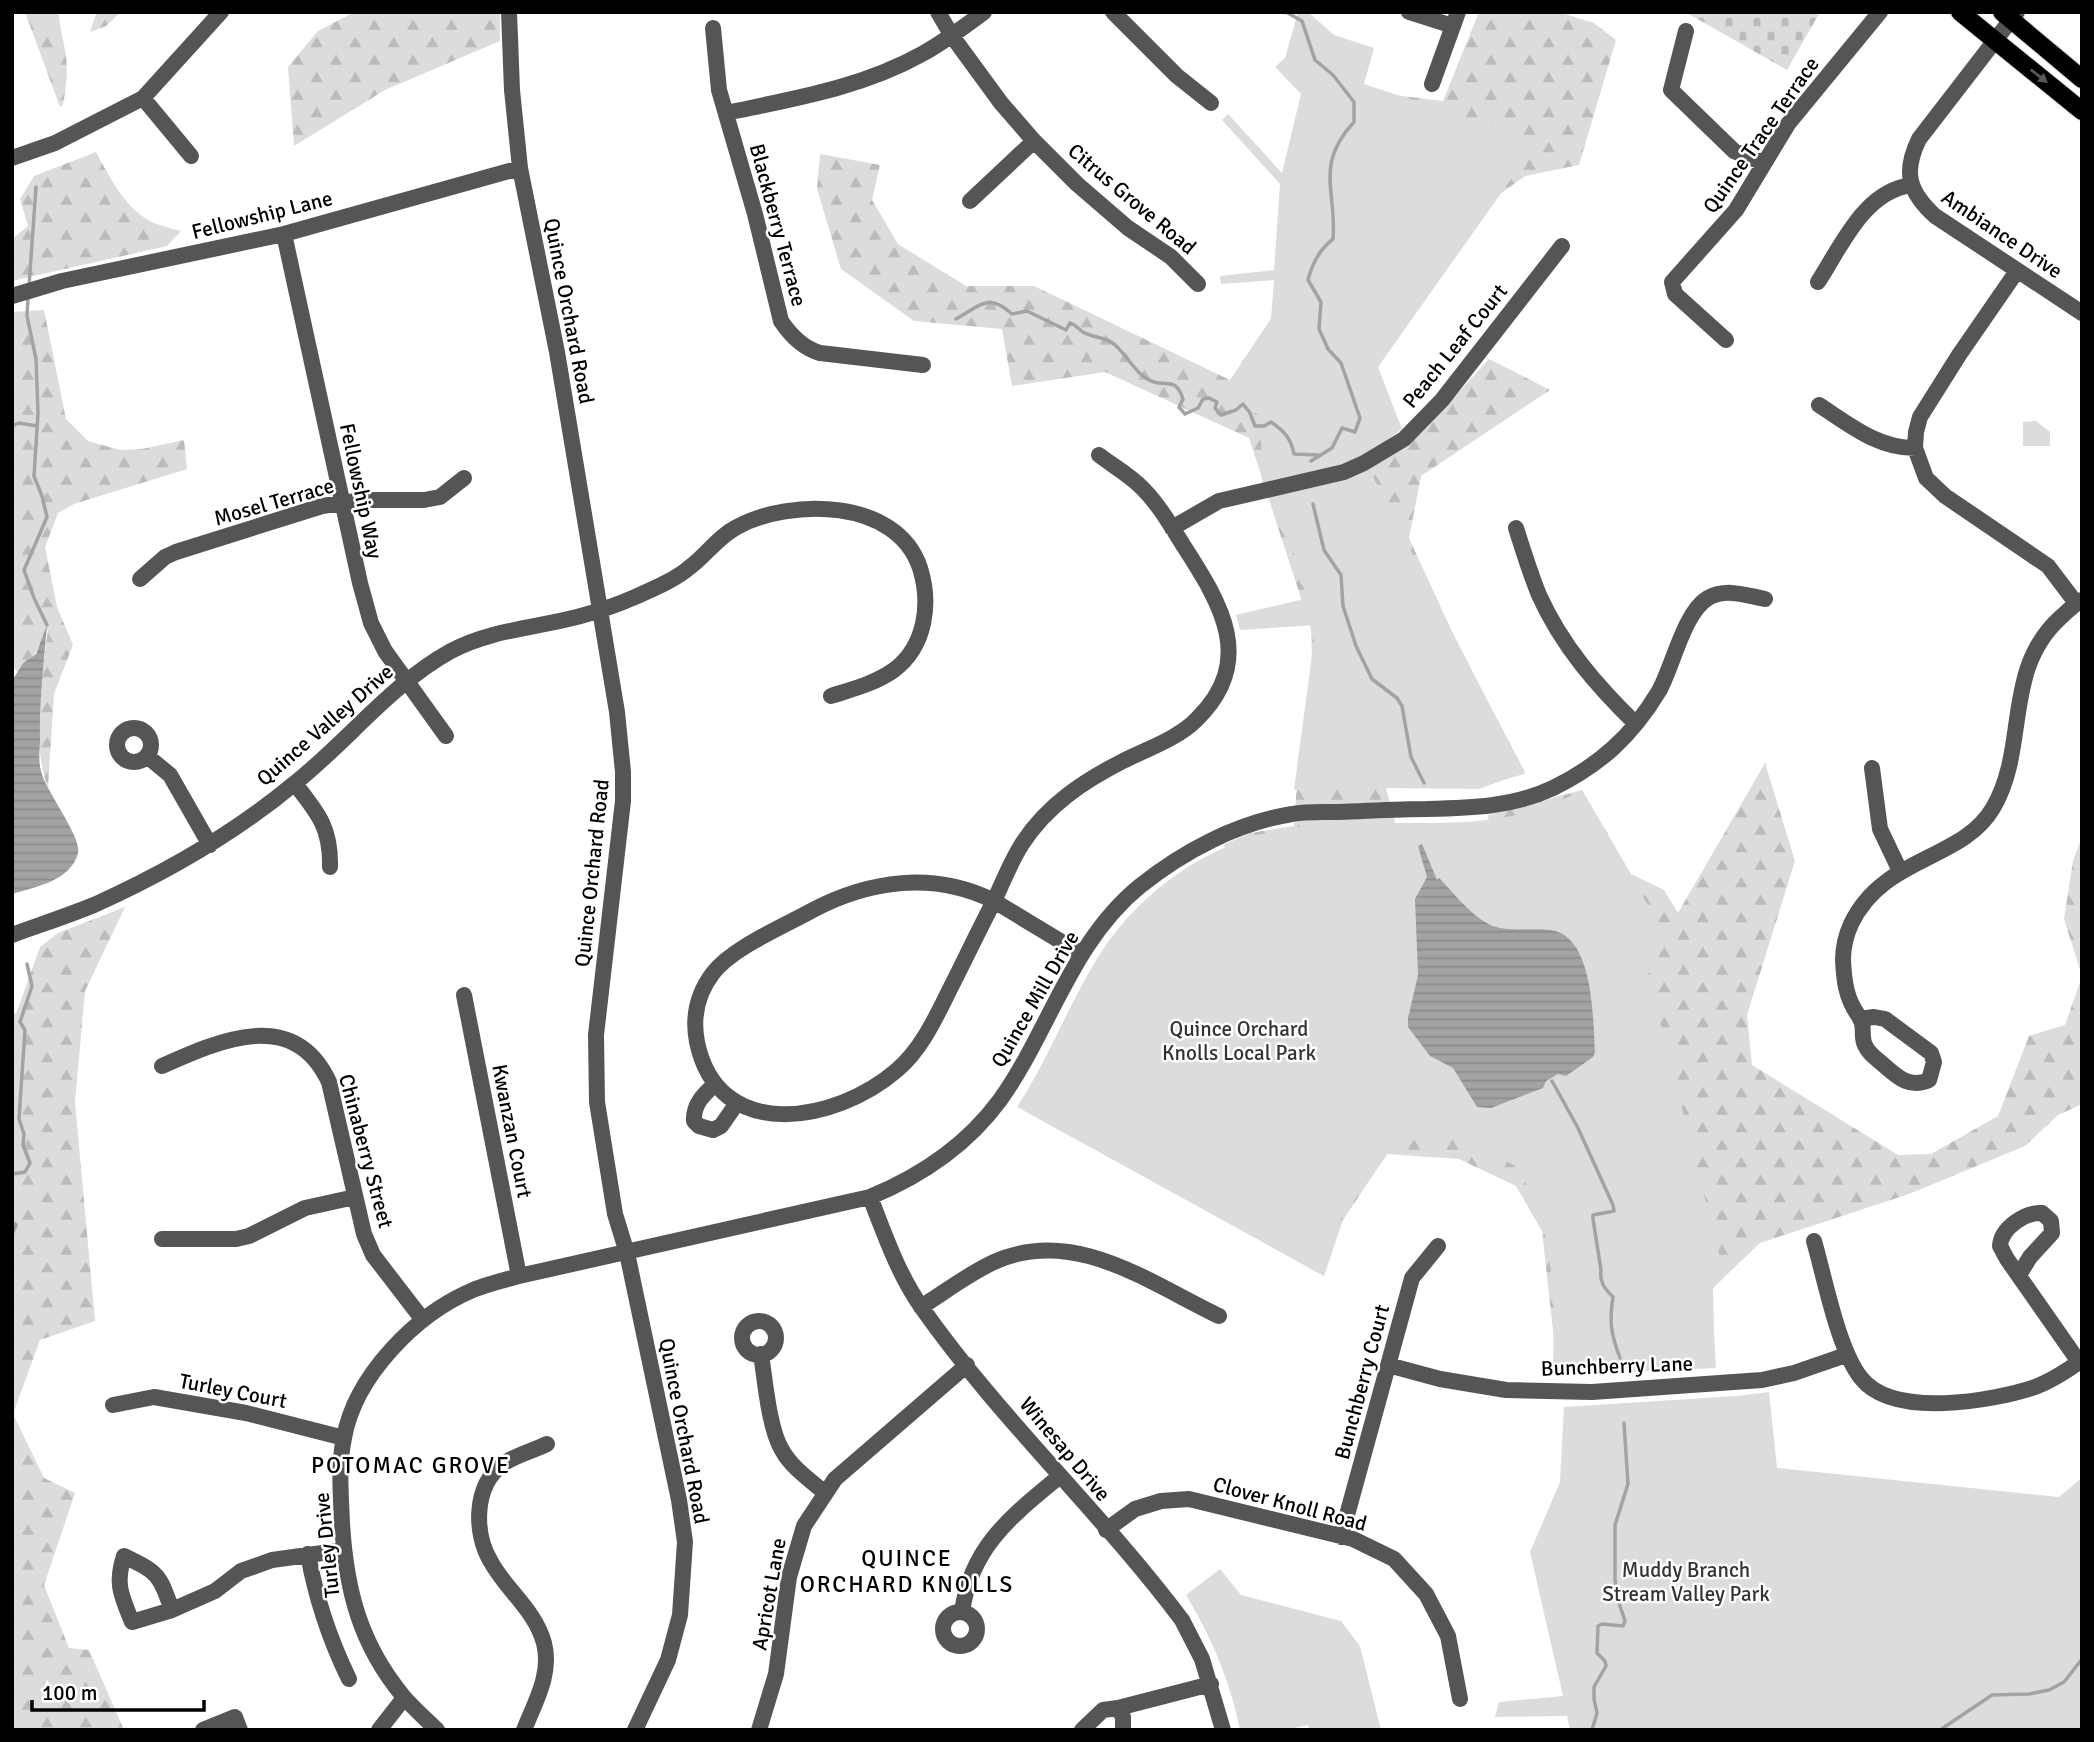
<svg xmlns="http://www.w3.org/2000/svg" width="2094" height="1742" font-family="Signika,sans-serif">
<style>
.forest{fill:url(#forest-firs)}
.cemetery{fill:url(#cemetery-stones)}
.park{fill:#dcdcdc}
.water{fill:url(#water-rules)}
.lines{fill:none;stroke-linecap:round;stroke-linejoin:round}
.stream{stroke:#a3a3a3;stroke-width:3.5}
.major-casing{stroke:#dbdbdb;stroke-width:20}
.minor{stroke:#555;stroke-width:16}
.major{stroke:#000;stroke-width:18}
.oneway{fill:#595959}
.labels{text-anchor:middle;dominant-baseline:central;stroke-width:5;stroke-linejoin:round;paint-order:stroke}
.street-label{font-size:21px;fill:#000;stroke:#fff}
.park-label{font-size:21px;fill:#333;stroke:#fff}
.neighbourhood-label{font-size:23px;letter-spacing:2px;fill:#000;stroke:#fff}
</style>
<defs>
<pattern id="forest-firs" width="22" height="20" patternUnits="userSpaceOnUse" patternTransform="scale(1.75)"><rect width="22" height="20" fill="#dcdcdc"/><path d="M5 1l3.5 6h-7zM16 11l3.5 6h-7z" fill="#bbb"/></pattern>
<pattern id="cemetery-stones" width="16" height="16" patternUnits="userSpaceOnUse" patternTransform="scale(1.75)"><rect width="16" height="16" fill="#dcdcdc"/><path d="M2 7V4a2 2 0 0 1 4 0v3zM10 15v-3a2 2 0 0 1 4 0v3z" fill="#bbb"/></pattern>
<pattern id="water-rules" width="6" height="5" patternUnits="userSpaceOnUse" patternTransform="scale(1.75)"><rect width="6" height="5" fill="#a3a3a3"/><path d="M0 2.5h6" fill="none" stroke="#8b8b8b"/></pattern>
</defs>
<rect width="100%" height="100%" fill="#fff"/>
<path class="forest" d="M25,12H59C59,28 64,41 66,56C68,73 66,88 63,105L60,107Z
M97,12H121L106,26L90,32Z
M354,12H500V41L385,90L294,146L288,67L318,31Z
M1479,12H1559L1594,23L1616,40L1579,165L1525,176L1471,215L1384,343L1375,384L1366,468L1443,409L1489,359L1550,390L1421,476L1409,538L1460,649L1525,772L1479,789L1386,788L1408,872L1497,897L1488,815L1582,790L1631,874L1664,890L1678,913L1765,763L1795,861L1747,1015L1752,1065L1898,1155L1931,1154L1998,1116L2029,1036L2065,1025L2082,976V1104L2058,1115L2025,1146L1909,1194L1760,1243L1713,1288L1715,1368L1558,1375L1542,1231L1516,1186L1459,1159L1387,1154L1343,1220L1324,1276L1238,1228L1251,884L1223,845L1250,833L1294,826L1299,753L1313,695L1311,629L1249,438L1105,372L1012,386L1002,329L914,321L841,269L817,189L820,154L880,165L872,200L898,244L966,286H1034L1230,380L1271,319L1362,91L1443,101Z
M96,152C109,176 125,208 150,221C159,226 171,228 181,231L167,246L12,281V239L28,226L20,199L34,176Z
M44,310L66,419L88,441L120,450L142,449L184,440L187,469L74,504L58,513L45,547L57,607L73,645L54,694L48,788C30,738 42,680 48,629L34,655L23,663L17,672L12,664V312Z
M2082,837V976L2064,919L2073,861Z
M125,907L85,991L75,1102L95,1321L40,1340L13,1414L44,1478L75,1493L44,1585L69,1648L89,1650L124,1730H12V1012L16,1014L40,947L58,933Z"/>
<path class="cemetery" d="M1685,12H1820L1787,70Z"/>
<path class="park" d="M1298,12H1308L1334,35L1374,48L1364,84L1538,141L1378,367L1402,429L1375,449L1340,466L1263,483L1260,415L1220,397L1271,319L1274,280L1221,284L1220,276L1274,270L1280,184L1222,120L1228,114L1282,173L1301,94L1275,67L1285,58Z
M2036,421L2050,432V446H2023V422Z
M1369,469L1525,774C1450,794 1371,782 1294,790L1316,625L1240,630L1236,615L1313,597L1288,539L1292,536L1271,495Z
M1582,790L1667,939L1648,975L1721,1261L1711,1288L1716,1367L1553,1374L1554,1290L1541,1207L1515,1166L1462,1136L1402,1134L1340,1220L1324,1276L1017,1107C1047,1061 1067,1009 1095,962C1138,890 1213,839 1296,827C1326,822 1356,823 1386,823C1460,823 1515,826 1582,790Z
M1769,1392L1777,1468L2059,1497L2082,1478V1730H1570L1567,1716L1495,1717L1499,1702L1563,1696L1530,1552L1560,1482L1564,1407L1736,1396Z
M1220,1569L1241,1595L1341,1621L1360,1646L1381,1730H1310L1308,1725L1286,1730H1240C1230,1681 1212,1638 1186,1595Z"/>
<path class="water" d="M47,625C44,663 39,700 40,739C40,749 38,761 41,771C46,792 82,837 78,853C71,881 35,887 12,894V681L23,663L36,654Z
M1422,844L1437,880L1439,878C1455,894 1475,921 1496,927C1513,932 1537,927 1555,931C1594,941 1593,1021 1595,1052L1593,1057L1566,1076L1558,1074L1546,1081L1543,1088L1491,1108L1477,1107L1453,1068L1430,1056L1408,1027V1018L1418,975L1415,899L1427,877L1418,846Z"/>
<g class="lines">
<path class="stream" d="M1286,12L1302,21L1315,60L1333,75L1354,102V122C1314,165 1337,191 1333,239C1320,249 1312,264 1308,280L1321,302L1319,329L1328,349L1341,363L1360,418L1355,432L1342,428L1332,448L1311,461
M29,286L36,187
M28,297L27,316L36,359L38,413L34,476L42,496L47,517L24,570L34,598L47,625
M956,319C980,306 988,292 1012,314L1027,311L1066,330L1070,323C1077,325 1078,329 1083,332C1093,338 1105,337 1114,344C1127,355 1137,377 1154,382C1169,386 1176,378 1183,399L1179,407L1185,414L1198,408L1203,399L1209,398L1217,402L1215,408L1221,415L1236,410L1243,404L1250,413L1255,426H1264L1271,422C1284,431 1291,438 1294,454L1318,455
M12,426L19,423L37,426
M1313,504L1324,550L1341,575L1343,606L1356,646L1372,679L1397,698L1402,706L1411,757L1424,783
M1552,1081L1578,1128L1613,1205L1614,1211L1593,1215V1219L1601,1270C1599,1282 1605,1289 1613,1297C1609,1323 1611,1334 1620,1358
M12,1174L25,1172L30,1163L23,1145L24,1134L19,1119L25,1030L20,1022L32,986L27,964
M12,1222L16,1225L12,1234
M1592,1730L1597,1713L1594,1699V1687L1606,1666L1605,1661L1597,1653L1598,1626L1602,1624L1623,1626L1625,1621L1617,1597L1615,1579V1525L1628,1484L1624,1423
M1940,1730L1992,1695L2029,1694L2049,1690L2064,1682L2082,1659"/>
<defs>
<path id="major" d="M1960,12L2082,111
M2002,12L2082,79"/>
</defs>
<use href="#major" class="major-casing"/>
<path class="minor" d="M509,12L512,90L520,168L557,352L617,712L623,772V801L596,1035L597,1102L615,1214L627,1253L679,1500L685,1542L680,1615L668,1660L635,1730
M938,12L952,36L1001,103L1034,141L1077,184L1128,228L1171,257L1198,284
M1113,12L1177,76L1211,103
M1409,12L1453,26
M2017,12L1919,139C1903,172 1908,191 1935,216L2082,313
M713,28L719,90L755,214L781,321C791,336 803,348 820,353L923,365
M1686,31L1671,90L1734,151L1764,163
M1432,84L1458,12
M143,98L191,156
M726,113C792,99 861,88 922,54C944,42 964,27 984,12
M12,158L55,143L143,98L221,12
M970,201L1034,141
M284,234L360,583L371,623L385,651L446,736
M2017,271L1959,355L1920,417L1916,432L1915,448L1926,478L1945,496L2048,566L2076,603
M1818,282C1842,245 1864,191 1912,185
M12,296L62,281L284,234L520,168
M1726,340L1675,294L1672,282L1736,210L1788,124L1880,12
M1819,405C1850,425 1877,448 1915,448
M1172,528L1219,501L1344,472L1364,463L1404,439L1442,400L1562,246
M1516,528C1523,550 1530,573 1539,595C1562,646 1597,686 1636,724
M140,579L165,557L176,552L322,506L363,500H424L440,497L464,478
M117 745a17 17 0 1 1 34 0a17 17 0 1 1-34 0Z
M147,756L170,775L210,845
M1872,768L1880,829L1900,871
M295,784C318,813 331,828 330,867
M12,935C39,925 67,916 94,905C165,873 235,833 295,783C348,741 391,684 451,651C491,630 534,628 577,617C596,612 617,605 635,597C653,589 675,580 690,567C706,555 719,536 737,527C790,498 897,498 920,568C931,603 926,646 894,670C876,683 853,689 831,696
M1080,953L994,901C980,928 967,955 954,981C938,1012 924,1047 897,1070C836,1123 718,1144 697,1042C692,1016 697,994 713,973C732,948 784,926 811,911C869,880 934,871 994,901C1003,882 1011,861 1022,844C1047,805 1084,781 1123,761C1147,749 1179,738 1197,719C1256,661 1221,604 1185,548C1171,526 1157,501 1138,484C1126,473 1112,465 1099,455
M464,995L519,1276
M1860,1019L1874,1017L1885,1019L1931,1053L1934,1062L1929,1080C1907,1090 1895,1074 1879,1061C1852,1040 1870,1032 1858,1015C1846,998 1844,981 1843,960C1843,948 1846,935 1851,924C1883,856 1962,861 1993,808C2029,747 2002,670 2061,617C2068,611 2074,604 2082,600
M162,1066C220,1040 294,1007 329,1082L364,1234L373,1255L423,1320
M714,1085C703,1095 693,1105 694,1121L699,1126L713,1130L721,1126L737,1103
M870,1197C885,1235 898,1274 922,1308C1000,1419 1101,1512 1182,1620L1202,1659L1223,1730
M162,1239H236L249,1236L305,1208L355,1197
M1814,1241C1825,1279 1838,1349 1861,1378C1893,1419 1993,1401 2035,1387C2051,1381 2068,1370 2082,1360
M2019,1275L2030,1257L2052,1233L2051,1221L2042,1213C2025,1212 2001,1228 2000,1246L2007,1259L2079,1362
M921,1307C945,1292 968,1274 994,1262C1074,1226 1148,1282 1219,1316
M742 1338a17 17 0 1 1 34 0a17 17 0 1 1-34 0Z
M761,1354C765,1380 769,1429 782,1450C791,1467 810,1480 824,1492
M1388,1365L1440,1379L1506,1390L1592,1392L1762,1380L1794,1373L1846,1355
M113,1405L154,1397L246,1413L344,1438
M1106,1530L1135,1509L1161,1501L1189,1499L1353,1539L1394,1559L1426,1594L1448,1636L1460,1699
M1341,1537L1412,1278L1438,1246
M308,1554C316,1599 329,1638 349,1679
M172,1610C159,1574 159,1573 124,1556C115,1584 121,1595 132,1622L172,1610L215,1591L241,1571L272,1560L344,1550
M962,1612C971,1546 1012,1516 1060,1476
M943 1629a17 17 0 1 1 34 0a17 17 0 1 1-34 0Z
M1118,1708L1211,1684
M203,1730L235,1717L240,1730
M379,1730L404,1698
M437,1730C426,1719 413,1708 403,1696C360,1644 346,1590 342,1523C341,1495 338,1466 344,1438C355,1376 416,1314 473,1290C487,1284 504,1280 519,1276L870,1197C921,1176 967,1145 1000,1100C1050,1030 1071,942 1140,886C1184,851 1237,823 1292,814C1307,811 1324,812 1339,812C1368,811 1398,809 1427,809C1471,808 1513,807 1553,788C1600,765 1632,736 1659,691C1673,666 1684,612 1708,598C1726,588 1745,595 1765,599
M524,1730C535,1702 552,1674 544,1643C535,1610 507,1591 491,1562C474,1534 473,1486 503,1464C515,1455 533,1451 547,1444
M759,1730L776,1674L789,1577L804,1526L835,1479L967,1365
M1082,1730L1103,1710L1118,1708L1123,1717V1730"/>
<use href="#major" class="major"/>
</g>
<defs><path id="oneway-solid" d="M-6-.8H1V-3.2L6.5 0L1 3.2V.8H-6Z" transform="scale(1.75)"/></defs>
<use class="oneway" href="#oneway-solid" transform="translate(2039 76) rotate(38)"/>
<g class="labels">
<g class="street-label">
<text transform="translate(1761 135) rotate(-55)">Quince Trace Terrace</text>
<text transform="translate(1132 199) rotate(40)">Citrus Grove Road</text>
<text transform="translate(262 215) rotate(-14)">Fellowship Lane</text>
<text transform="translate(778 225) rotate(75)">Blackberry Terrace</text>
<text transform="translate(2002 234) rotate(34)">Ambiance Drive</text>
<text transform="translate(569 311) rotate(79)">Quince Orchard Road</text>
<text transform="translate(1455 346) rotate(-51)">Peach Leaf Court</text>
<text transform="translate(361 491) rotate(78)">Fellowship Way</text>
<text transform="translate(274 502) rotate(-16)">Mosel Terrace</text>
<text transform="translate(325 725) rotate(-41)">Quince Valley Drive</text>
<text transform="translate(592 873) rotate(-84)">Quince Orchard Road</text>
<text transform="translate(1035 999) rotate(-60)">Quince Mill Drive</text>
<text transform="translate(512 1131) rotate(79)">Kwanzan Court</text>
<text transform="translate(366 1151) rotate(75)">Chinaberry Street</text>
<text transform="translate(1617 1366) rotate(-2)">Bunchberry Lane</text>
<text transform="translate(1362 1382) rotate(-75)">Bunchberry Court</text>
<text transform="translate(233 1391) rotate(11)">Turley Court</text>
<text transform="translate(684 1431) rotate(79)">Quince Orchard Road</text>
<text transform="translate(1065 1449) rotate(50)">Winesap Drive</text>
<text transform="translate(1290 1504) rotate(15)">Clover Knoll Road</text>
<text transform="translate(327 1545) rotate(-96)">Turley Drive</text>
<text transform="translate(769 1594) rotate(-80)">Apricot Lane</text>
</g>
<g class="park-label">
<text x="1239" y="1029">Quince Orchard<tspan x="1239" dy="24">Knolls Local Park</tspan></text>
<text x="1686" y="1570">Muddy Branch<tspan x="1686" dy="24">Stream Valley Park</tspan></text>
</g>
<g class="neighbourhood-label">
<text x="411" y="1465">POTOMAC GROVE</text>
<text x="907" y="1558">QUINCE<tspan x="907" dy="26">ORCHARD KNOLLS</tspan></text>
</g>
</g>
<rect width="2094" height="1742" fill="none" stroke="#000000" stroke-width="28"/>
<path d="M32 1700v10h172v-10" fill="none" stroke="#000000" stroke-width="3.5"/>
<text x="42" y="1700" font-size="21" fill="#000000" stroke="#ffffff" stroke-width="5" paint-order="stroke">100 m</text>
</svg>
